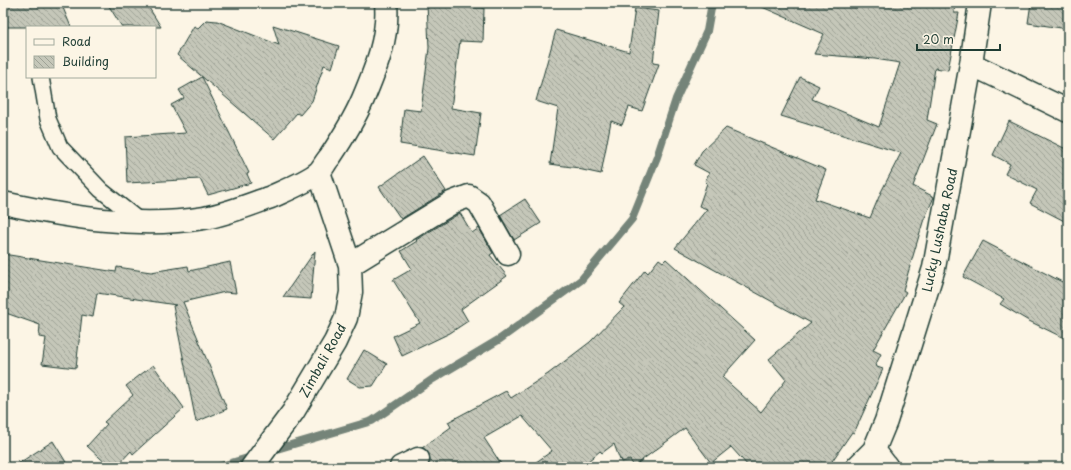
<svg xmlns="http://www.w3.org/2000/svg" width="1071" height="470" font-family="'Playpen Sans',sans-serif">
<style>
.lines{fill:none;stroke-linecap:round;stroke-linejoin:round}
.stream{stroke:#758479;stroke-width:8}
.building{fill:url(#building-back-hatch);stroke:#1f3d34}
.lane-casing{stroke:#1f3d34;stroke-width:18}
.street-casing{stroke:#1f3d34;stroke-width:25}
.lane{stroke:#fcf5e5;stroke-width:15}
.street{stroke:#fcf5e5;stroke-width:22}
.labels{text-anchor:middle;dominant-baseline:central;stroke-width:4;stroke-linejoin:round;paint-order:stroke}
.street-label{font-size:13px;fill:#1f3d34;stroke:#fcf5e5}
</style>
<defs>
<pattern id="building-back-hatch" width="6" height="6" patternUnits="userSpaceOnUse"><rect width="6" height="6" fill="#c5c7b9"/><path d="M-1 5l2 2M0 0l6 6M5-1l2 2" fill="none" stroke="#9fa397"/></pattern>
</defs>
<rect width="100%" height="100%" fill="#fcf5e5"/>
<filter id="ink" filterUnits="userSpaceOnUse"><feTurbulence type="fractalNoise" baseFrequency=".025" numOctaves="2"/><feDisplacementMap in="SourceGraphic" scale="8" xChannelSelector="R" yChannelSelector="G"/><feConvolveMatrix kernelMatrix="1 2 1 2 8 2 1 2 1" color-interpolation-filters="sRGB"/></filter>
<g filter="url(#ink)">
<g class="lines">
<path class="stream" d="M270,451L372,421L433,379L500,339L581,280L632,219L657,157L676,99L707,31L712,3
M218,467L254,456"/>
</g>
<path class="building" d="M19,3H61L71,27H3V7Z
M107,3H146L161,27H122Z
M427,3H456V7L484,8L483,42L460,41L451,108L481,113L475,156L400,144L404,109L421,111L429,48Z
M753,3H955L954,13H959L948,70L935,68L927,120L937,124L913,186L934,197L923,222L903,290L906,292L873,350L881,354L876,364L877,367L883,369L854,433L852,432L828,467H749L731,447L711,463L685,428L634,466L630,460L622,462L621,459L620,460L614,444L602,453L600,451L581,467H529L552,451L522,416L484,438L503,467H427L430,460L429,454L422,448L451,427L448,422L506,391L511,398L548,374L590,342L624,307L619,303L645,270L648,273L659,259L663,262L666,259L755,340L722,377L761,412L786,380L769,359L811,323L675,248L707,209L699,206L707,183L705,181L709,173L694,165L702,151L726,128L826,170L815,199L870,218L881,192L901,153L781,116L800,77L819,86L812,99L879,127L900,63L875,59L814,54L824,34Z
M1031,3H1068V29L1028,23Z
M635,8L659,11L653,63L659,64L642,111L629,107L622,125L611,121L601,174L578,169L579,168L550,164L558,108L536,101L556,30L629,52Z
M206,20L217,21L279,45L273,25L339,46L332,68L324,65L312,101L300,115L297,113L274,139L177,55L194,26L198,28Z
M202,77L249,173L247,174L251,183L208,195L200,179L127,183L125,137L186,133L171,105L184,98L179,90Z
M1009,121L1068,150V223L1030,203L1037,190L1005,174L1010,164L993,155Z
M423,156L446,191L401,219L379,187Z
M525,199L541,223L514,240L500,215Z
M460,213L472,233L479,228L493,253L490,255L507,276L461,309L468,321L450,333L402,356L393,336L420,323L393,280L412,269L401,251L417,241L416,240Z
M983,241L1068,285V340L1027,320L1000,304L1004,299L963,277Z
M315,251L311,299L283,297Z
M3,254L116,272L117,267L151,272L188,266L189,271L230,262L236,293L225,292L183,302L227,409L196,422L173,306L176,305L97,293L93,317L82,315L76,368L42,364L46,338L39,337L40,325L3,312Z
M364,350L387,364L373,386L360,387L347,379Z
M153,365L184,408L133,454L131,451L116,467H110L87,446L107,424L104,422L133,395L126,386Z
M53,441L69,467H13Z"/>
<g class="lines">
<defs>
<path id="lane" d="M41,77L48,119L60,147L101,190L141,222"/>
<path id="street" d="M971,64L1068,111
M3,203C68,217 137,229 204,218C227,214 249,205 271,197C284,191 309,181 319,172C323,168 326,161 330,157C342,139 354,120 363,99C376,68 389,37 386,3
M350,265L453,202L469,196L479,203L508,254
M874,450L887,467
M252,467L293,412L335,342L346,318L351,292L350,265L319,172
M401,467L418,459
M857,467L874,450L886,421L934,268L971,64L980,3"/>
</defs>
<use href="#lane" class="lane-casing"/>
<use href="#street" class="street-casing"/>
<use href="#lane" class="lane"/>
<use href="#street" class="street"/>
</g>
</g>
<g class="labels">
<g class="street-label">
<text transform="translate(939 230) rotate(-78)">Lucky Lushaba Road</text>
<text transform="translate(322 360) rotate(-61)">Zimbali Road</text>
</g>
</g>
<rect width="1071" height="470" fill="none" stroke="#fcf5e5" stroke-width="16"/>
<rect x="8" y="8" width="1055" height="454" fill="none" stroke="#1f3d34" stroke-width="1.5" filter="url(#ink)"/>
<rect x="26" y="26" width="130" height="52" fill="#fcf5e5" stroke="#a4ab9e"/>
<rect x="34" y="39" width="20" height="6" fill="#fcf5e5" stroke="#a4ab9e"/>
<text x="62" y="46" font-size="12" fill="#1f3d34">Road</text>
<rect x="34" y="56" width="20" height="12" fill="url(#building-back-hatch)" stroke="#a4ab9e"/>
<text x="62" y="66" font-size="12" fill="#1f3d34">Building</text>
<path d="M917 44v6h83v-6" fill="none" stroke="#1f3d34" stroke-width="2"/>
<text x="923" y="44" font-size="12" fill="#1f3d34" stroke="#fcf5e5" stroke-width="3" paint-order="stroke">20 m</text>
</svg>
